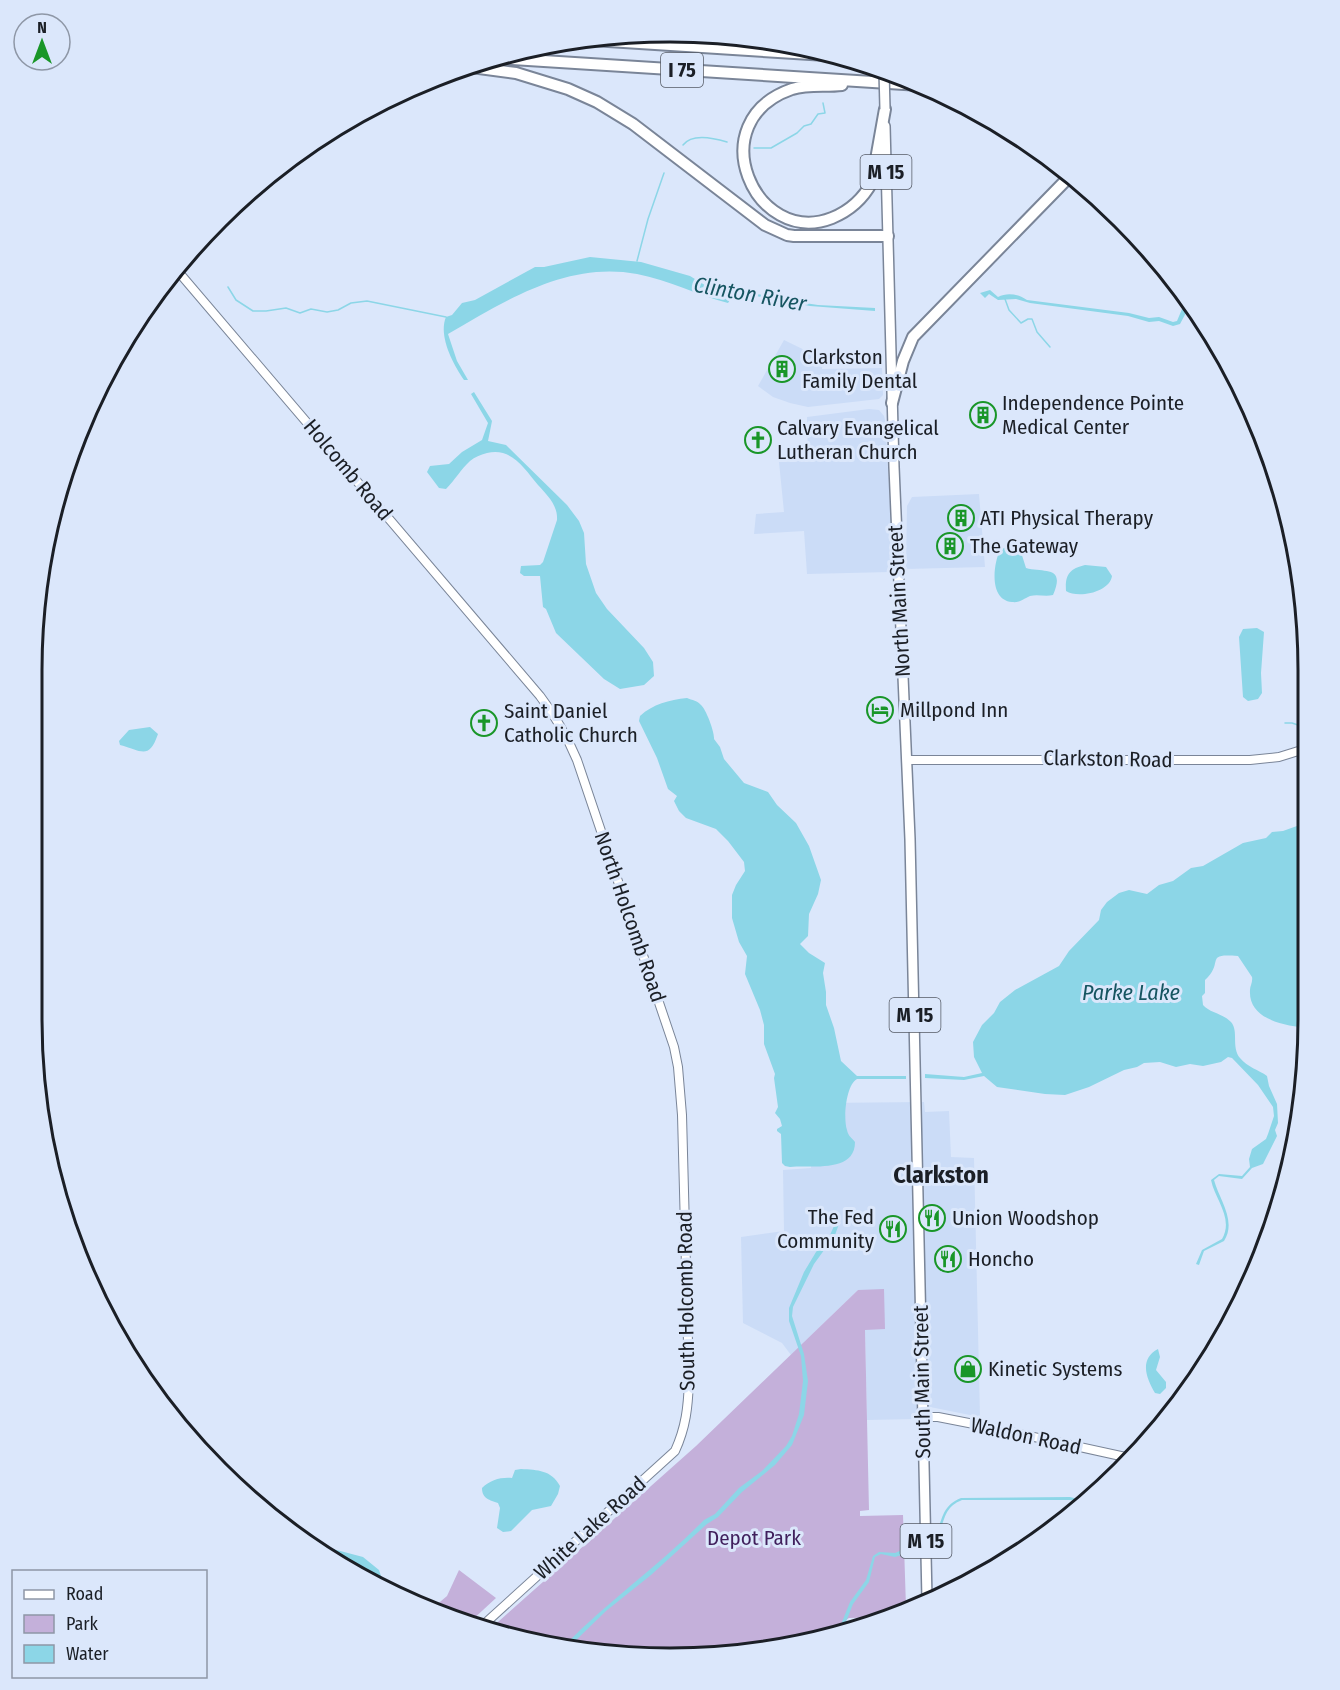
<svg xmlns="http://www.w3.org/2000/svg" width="1340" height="1690" font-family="'Fira Sans Condensed',sans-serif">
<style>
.built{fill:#cbdcf7}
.green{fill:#c4b0da}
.water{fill:#8cd6e7}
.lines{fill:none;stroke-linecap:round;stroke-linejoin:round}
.stream{stroke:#8cd6e7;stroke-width:1.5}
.tertiary-casing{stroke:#7a8598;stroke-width:10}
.primary-casing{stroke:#7a8598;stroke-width:12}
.motorway-casing{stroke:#7a8598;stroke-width:14}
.tertiary{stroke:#fff;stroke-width:8}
.primary{stroke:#fff;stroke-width:9}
.motorway{stroke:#fff;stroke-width:10}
.primary-bridge-casing{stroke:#7a8598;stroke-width:12;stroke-linecap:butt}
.primary-bridge{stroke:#fff;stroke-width:9}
.labels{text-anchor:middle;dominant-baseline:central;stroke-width:6;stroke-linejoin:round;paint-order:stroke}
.shield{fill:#dbe7fb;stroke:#555b66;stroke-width:1.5}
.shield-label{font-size:20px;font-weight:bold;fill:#1b1f26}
.poi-label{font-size:21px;fill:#1b1f26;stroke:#dbe7fb;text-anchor:start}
.street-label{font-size:21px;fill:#1b1f26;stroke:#dbe7fb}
.park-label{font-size:21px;fill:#401f5c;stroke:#dbe7fb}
.water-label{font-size:22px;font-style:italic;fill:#165561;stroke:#dbe7fb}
.quarter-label{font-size:24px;font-weight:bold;fill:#1b1f26;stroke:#dbe7fb}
.rim{fill:none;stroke:#1b1f26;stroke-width:3}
</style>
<rect width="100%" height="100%" fill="#dbe7fb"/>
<path class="built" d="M784,340L823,359L822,369L882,368L883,395L879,399L808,407L790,403L773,397L758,386Z
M869,409L879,410L884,416L885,420L891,521L890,572L807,574L804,531L754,534L756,514L784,512L779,462L808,460L807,417Z
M979,494L985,567L906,569L907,506L912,497Z
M924,1102L925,1112L949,1111L951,1157L974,1158L980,1417L930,1407L916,1419L867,1420L865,1330L858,1290L791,1355L782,1343L743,1323L741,1237L784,1231L783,1170L811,1168V1134L821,1103Z"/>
<path class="green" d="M884,1289L885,1329L865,1330L869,1510L860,1511V1516L903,1515L906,1607L884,1617L849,1618L843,1622L835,1637L670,1658L504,1637L489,1630L696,1446L858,1290Z
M459,1570L496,1598L470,1622L434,1607L447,1596Z"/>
<path class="water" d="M590,257L641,262L690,276L708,287L726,290L733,288L778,299L818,305L875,308V311L810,306L735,292L728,303C697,295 669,280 637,274C567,261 505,301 448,334L457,361L468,380H464C453,364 438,336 446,317L452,315L462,303L475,300L535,267H544Z
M990,290L998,297C1007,292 1019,294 1027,300L1129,313L1149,318L1159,317L1173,322L1177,321L1182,309L1186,305H1190L1198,315L1188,309L1180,324L1173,326L1159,321L1149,322L1128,316L1030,303L1016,299L998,300L989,294L985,298L980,293Z
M474,392L492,421L488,441L506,445L567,505L579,521L584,533L586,564L596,593L607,609L644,648L653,662L654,676L644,685L620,689L604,679L556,633L546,609L543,607L540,576H524L520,573L521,566L540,565L543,562L557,520C558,505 547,495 538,485C524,468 511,447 487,453C480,455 475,457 470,461C461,469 455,480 446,489L439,488L427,472L430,466L449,464L462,452L482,440L488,423L471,394Z
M1010,545L1020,549L1026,568C1044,573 1066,565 1053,595C1045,597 1038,594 1030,596C1023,599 1020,603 1012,602C989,600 993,565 1000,550Z
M1085,565L1106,567L1112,576C1110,592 1078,599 1066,591C1065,575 1069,569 1085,565Z
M1257,628L1264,632L1261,673L1262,693L1258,699L1248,701L1243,697L1239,637L1243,629Z
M687,698C692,700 698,701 701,705C706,709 715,733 714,739L720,747L724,759L744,783L768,792L777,805L796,823L809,846L821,880L818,894L809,914L808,936L800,944L809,953L825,963L823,973L826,992V1005L834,1028L841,1061L857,1076H906V1079H857C846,1085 843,1118 847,1130C848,1136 852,1138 855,1142C855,1173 812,1165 790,1167L785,1166L782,1163L781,1134L777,1131V1129L782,1126L780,1119L775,1113L778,1107L774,1078L775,1074L764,1044V1025L760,1010L745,974L747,956L739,942L732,918V895L736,885L745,871L744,862L728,841L716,829L686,818L679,811L674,801L677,796L668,789L657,758L639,721L640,716C653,704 669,700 687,698Z
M150,727L158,734C149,760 142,751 120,745L119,741L129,730Z
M1308,822V1028C1286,1026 1248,1020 1250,990C1250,986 1253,982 1252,977L1238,956C1203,953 1225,962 1205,980V993L1202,996L1203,1005C1210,1013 1222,1013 1231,1022C1239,1031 1231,1047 1240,1058C1247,1067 1259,1070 1267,1076L1269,1086L1277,1104L1278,1123L1275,1130L1277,1136L1263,1164L1252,1168L1242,1179L1219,1176L1214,1180C1219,1199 1237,1221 1224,1241L1204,1251L1199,1265L1196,1264L1202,1250L1222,1239C1234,1218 1215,1200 1211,1180L1219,1174L1242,1176L1250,1167L1249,1159L1252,1149L1266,1139L1268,1134L1274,1116L1273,1107L1258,1085L1232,1058L1228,1057L1221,1062L1203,1066L1190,1064L1176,1067L1160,1062L1144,1063L1137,1067L1124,1070L1089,1087L1065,1095L1045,1094L997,1087L984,1076L964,1080L925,1078V1074L964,1077L982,1073L974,1057L973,1042L982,1025L994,1013L1000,1002L1015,990L1059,966L1069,951L1099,920L1101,910L1107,902L1119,893L1129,890L1147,894L1159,885L1173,881L1191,868L1203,866L1243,843L1266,838L1272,832L1283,831Z
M838,1217L839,1224L835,1235L814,1264L793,1307L792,1316L804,1354L808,1381L804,1415L792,1445L775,1465L742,1492L718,1517L707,1524L651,1575L606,1611L571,1645H565C609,1600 660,1565 704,1520L715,1514L739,1488L762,1471L786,1446L792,1436L799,1414L803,1381L801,1356L789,1321V1308L804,1272L816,1252L830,1235Z
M1158,1349L1160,1357L1156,1370L1166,1382V1388L1160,1394L1155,1393C1146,1378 1139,1359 1158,1349Z
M521,1469C538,1470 551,1470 560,1486L558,1494L551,1506L532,1510L511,1531L503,1532L497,1528L500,1508L498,1503C490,1500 482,1499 482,1488C490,1480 501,1477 512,1478L515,1470Z
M1088,1494L1096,1495L1080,1501L1069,1500H962C939,1509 947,1528 932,1543L931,1539C945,1525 937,1508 961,1498L1070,1497L1078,1499Z
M294,1530L301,1532L308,1537H313L329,1548L363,1557L379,1570L384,1585L392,1590L350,1573Z
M909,1547H917V1550L895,1557L881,1554L875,1557L869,1582L853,1604L842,1632L836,1637L850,1602L866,1580L873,1556L879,1552L895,1553Z"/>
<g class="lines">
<path class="stream" d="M683,145C692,133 714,138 727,142
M754,148H771L797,133L804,126L811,124L818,114L825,113L823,103
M637,261L648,219L664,173
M228,287L236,300L253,311H266L286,308L300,313L311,309L327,312L338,310L351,303L367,301L446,317
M1005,299L1009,310L1021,323L1028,319H1032L1037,332L1050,347
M1285,723H1292L1301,726"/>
<defs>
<path id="tertiary" d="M176,269L540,696C556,717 567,736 577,760L674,1047L678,1067L682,1115L689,1381C688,1407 686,1427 675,1451L481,1627
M907,760H1250L1279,757L1308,748
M922,1417H938L984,1426L1130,1458"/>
<path id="primary" d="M885,126L894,467L910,839L927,1599"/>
<path id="motorway" d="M577,39L842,56
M496,58L920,85
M464,66L516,73L568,89L597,102L633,124L765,225L787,235L794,236H888
M842,85C826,87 808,84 792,89C699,121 755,248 832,218C849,211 863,199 872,182L885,109
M892,403L903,361L913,337L1071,175"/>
</defs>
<use href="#tertiary" class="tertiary-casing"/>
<use href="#primary" class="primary-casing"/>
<use href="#motorway" class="motorway-casing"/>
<use href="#tertiary" class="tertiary"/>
<use href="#primary" class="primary"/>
<use href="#motorway" class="motorway"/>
<defs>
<path id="primary-bridge" d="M884,71L885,109"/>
</defs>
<use href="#primary-bridge" class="primary-bridge-casing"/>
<use href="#primary-bridge" class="primary-bridge"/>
</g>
<defs>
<symbol id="building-ring" viewBox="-11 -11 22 22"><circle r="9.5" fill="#dbe7fb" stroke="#199628" stroke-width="1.5"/><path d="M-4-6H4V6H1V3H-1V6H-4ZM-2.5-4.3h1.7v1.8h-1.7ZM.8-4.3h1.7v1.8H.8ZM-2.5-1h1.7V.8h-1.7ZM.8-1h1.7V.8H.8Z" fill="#199628"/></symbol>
<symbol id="church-ring" viewBox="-11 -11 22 22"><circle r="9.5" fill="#dbe7fb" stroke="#199628" stroke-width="1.5"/><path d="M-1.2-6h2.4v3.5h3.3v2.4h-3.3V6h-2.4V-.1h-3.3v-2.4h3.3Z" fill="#199628"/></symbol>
<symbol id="hotel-ring" viewBox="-11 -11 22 22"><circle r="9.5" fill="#dbe7fb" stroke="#199628" stroke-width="1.5"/><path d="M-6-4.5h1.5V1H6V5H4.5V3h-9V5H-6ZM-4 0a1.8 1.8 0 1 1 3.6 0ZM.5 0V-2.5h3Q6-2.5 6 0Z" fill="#199628"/></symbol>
<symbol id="restaurant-ring" viewBox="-11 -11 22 22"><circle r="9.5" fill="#dbe7fb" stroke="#199628" stroke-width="1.5"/><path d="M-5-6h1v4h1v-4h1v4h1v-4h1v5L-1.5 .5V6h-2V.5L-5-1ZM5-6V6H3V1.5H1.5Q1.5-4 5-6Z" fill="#199628"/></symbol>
<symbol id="shop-ring" viewBox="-11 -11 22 22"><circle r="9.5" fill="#dbe7fb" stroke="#199628" stroke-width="1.5"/><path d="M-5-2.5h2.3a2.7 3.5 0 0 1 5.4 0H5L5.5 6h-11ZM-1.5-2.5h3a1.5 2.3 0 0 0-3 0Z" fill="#199628"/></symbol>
</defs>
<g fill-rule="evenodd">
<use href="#building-ring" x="767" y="354" width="30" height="30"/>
<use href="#building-ring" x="968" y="400" width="30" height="30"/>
<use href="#church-ring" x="743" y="425" width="30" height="30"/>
<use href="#building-ring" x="946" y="503" width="30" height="30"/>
<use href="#building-ring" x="935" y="531" width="30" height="30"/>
<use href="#hotel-ring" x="865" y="695" width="30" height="30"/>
<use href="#church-ring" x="469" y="708" width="30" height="30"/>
<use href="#restaurant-ring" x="917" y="1203" width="30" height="30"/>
<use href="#restaurant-ring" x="878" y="1214" width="30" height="30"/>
<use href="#restaurant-ring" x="933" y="1244" width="30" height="30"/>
<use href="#shop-ring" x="953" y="1354" width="30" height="30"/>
</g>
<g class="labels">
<g class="shield">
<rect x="661" y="53" width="42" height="34" rx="4.5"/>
<rect x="860.5" y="155" width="51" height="34" rx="4.5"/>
<rect x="889.5" y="998" width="51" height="34" rx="4.5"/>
<rect x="900.5" y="1524" width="51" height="34" rx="4.5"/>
</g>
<g class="shield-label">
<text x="682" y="70">I 75</text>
<text x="886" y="172">M 15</text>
<text x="915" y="1015">M 15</text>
<text x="926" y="1541">M 15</text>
</g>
<g class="poi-label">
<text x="802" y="357">Clarkston<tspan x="802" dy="24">Family Dental</tspan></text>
<text x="1002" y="403">Independence Pointe<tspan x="1002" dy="24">Medical Center</tspan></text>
<text x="777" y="428">Calvary Evangelical<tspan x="777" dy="24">Lutheran Church</tspan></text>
<text x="980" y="518">ATI Physical Therapy</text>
<text x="970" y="546">The Gateway</text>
<text x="900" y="710">Millpond Inn</text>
<text x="504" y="711">Saint Daniel<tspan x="504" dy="24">Catholic Church</tspan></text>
<text x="874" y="1217" text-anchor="end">The Fed<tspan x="874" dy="24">Community</tspan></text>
<text x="952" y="1218">Union Woodshop</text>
<text x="968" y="1259">Honcho</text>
<text x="988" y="1369">Kinetic Systems</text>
</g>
<g class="street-label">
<text transform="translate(348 470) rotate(50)">Holcomb Road</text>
<text transform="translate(899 601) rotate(-93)">North Main Street</text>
<text transform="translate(1108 759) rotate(1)">Clarkston Road</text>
<text transform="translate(630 917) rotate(71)">North Holcomb Road</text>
<text transform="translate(686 1301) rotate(-91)">South Holcomb Road</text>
<text transform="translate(922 1382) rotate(-91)">South Main Street</text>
<text transform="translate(1026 1436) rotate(12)">Waldon Road</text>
<text transform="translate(590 1528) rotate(-42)">White Lake Road</text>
</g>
<g class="park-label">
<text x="754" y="1538">Depot Park</text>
</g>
<g class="water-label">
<text transform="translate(750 294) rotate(10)">Clinton River</text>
<text x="1131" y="992">Parke Lake</text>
</g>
<g class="quarter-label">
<text x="941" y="1175">Clarkston</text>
</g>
</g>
<path d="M0 0H1340V1690H0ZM670 42H670A628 628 0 0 1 1298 670V1020A628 628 0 0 1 670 1648H670A628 628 0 0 1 42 1020V670A628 628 0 0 1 670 42Z" fill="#dbe7fb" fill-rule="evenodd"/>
<path class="rim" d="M670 42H670A628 628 0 0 1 1298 670V1020A628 628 0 0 1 670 1648H670A628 628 0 0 1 42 1020V670A628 628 0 0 1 670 42Z"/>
<rect x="12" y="1570" width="195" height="108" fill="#dbe7fb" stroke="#8e97a6" stroke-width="1.5"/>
<rect x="24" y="1590" width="30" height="9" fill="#ffffff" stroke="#8e97a6" stroke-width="1.5"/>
<text x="66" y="1600" font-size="18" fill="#1b1f26">Road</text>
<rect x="24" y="1615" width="30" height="18" fill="#c4b0da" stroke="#8e97a6" stroke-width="1.5"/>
<text x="66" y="1630" font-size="18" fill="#1b1f26">Park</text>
<rect x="24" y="1645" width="30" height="18" fill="#8cd6e7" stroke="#8e97a6" stroke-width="1.5"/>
<text x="66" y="1660" font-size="18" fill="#1b1f26">Water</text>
<g transform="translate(42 42)"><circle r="28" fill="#dbe7fb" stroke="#8e97a6" stroke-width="1.5"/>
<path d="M0-4.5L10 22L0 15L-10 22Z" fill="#199628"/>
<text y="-9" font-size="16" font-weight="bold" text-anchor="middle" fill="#1b1f26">N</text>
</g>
</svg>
